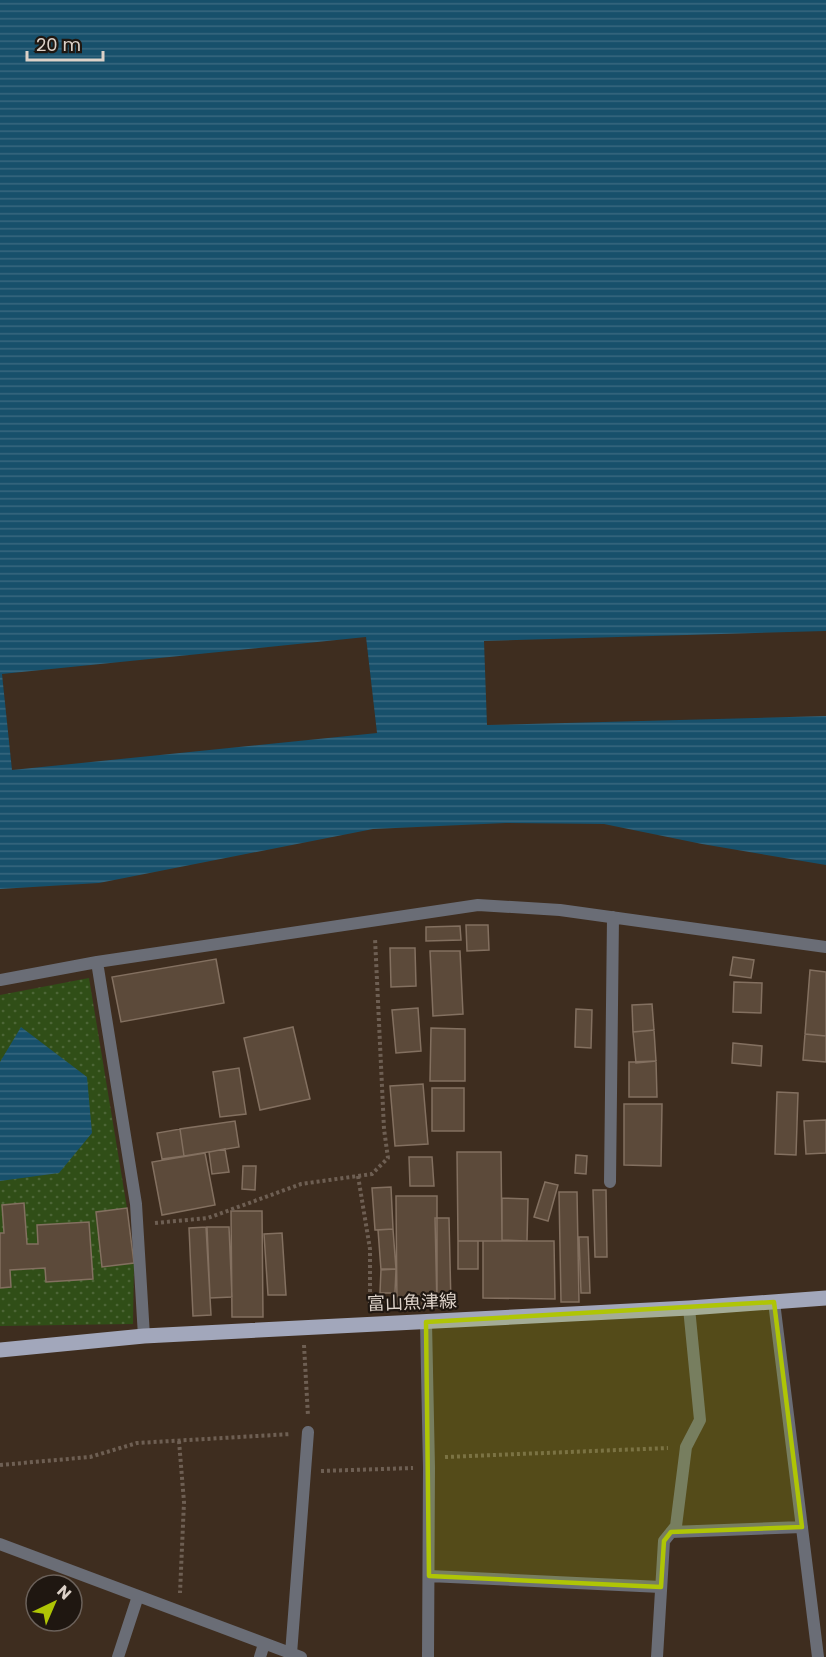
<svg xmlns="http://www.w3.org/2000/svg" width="826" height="1657" font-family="Poppins,'Noto Sans JP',sans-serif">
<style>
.park{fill:url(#park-dots)}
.water{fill:url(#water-rules)}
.pier{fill:#3e2d1f}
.building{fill:#5c4a3a;stroke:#837060;stroke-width:1.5}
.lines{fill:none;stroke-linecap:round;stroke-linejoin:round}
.path{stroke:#6e5f53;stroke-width:4;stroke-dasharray:3 3;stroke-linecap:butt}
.minor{stroke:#6a6d76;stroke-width:12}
.primary{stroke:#a2a7bb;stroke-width:15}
.marked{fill:#afc505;fill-opacity:0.2;stroke:#afc505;stroke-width:4.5;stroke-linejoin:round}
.labels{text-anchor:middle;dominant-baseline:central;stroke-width:4.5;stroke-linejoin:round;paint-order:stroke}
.street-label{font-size:18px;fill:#dcd1c8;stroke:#1f1711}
</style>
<defs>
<pattern id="park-dots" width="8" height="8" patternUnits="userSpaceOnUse" patternTransform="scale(1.5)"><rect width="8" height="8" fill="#304e17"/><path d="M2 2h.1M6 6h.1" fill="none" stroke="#4d6637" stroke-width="1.8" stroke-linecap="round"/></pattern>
<pattern id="water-rules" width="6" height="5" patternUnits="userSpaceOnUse" patternTransform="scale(1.5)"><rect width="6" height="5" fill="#17506b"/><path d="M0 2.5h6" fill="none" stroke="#38687f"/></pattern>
</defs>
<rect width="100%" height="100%" fill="#3e2d1f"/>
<path class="park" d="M89,978L127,1208L134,1263L133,1324L0,1326V995Z"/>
<path class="water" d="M0,0H826V865L702,844L604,824L506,823L373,829L99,883L0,889Z
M21,1027L87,1077L92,1133L59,1173L0,1181V1062Z"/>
<path class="pier" d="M826,631V716L487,725L484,641Z
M366,637L377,733L12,770L2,674Z"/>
<path class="building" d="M466,925H488L489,950L467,951Z
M460,926L461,940L426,941V927Z
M390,948H415L416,986L391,987Z
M430,951H460L463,1014L433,1016Z
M733,957L754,960L751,978L730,975Z
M216,959L224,1003L121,1022L112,977Z
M810,970L826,972V1036L805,1034Z
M734,982L762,983L761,1013L733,1012Z
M652,1004L654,1030L633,1032L632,1005Z
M418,1008L421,1051L396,1053L392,1010Z
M576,1009L592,1010L591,1048L575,1047Z
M293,1027L310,1099L260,1110L244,1038Z
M431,1028L465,1029V1081H430Z
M654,1030L656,1061L636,1063L633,1032Z
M805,1034L826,1036V1062L803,1060Z
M733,1043L762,1046L761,1066L732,1063Z
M656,1061L657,1097H629V1062Z
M239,1068L246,1114L220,1117L213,1072Z
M423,1084L428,1144L395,1146L390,1086Z
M432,1088H464V1131H432Z
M777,1092L798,1093L796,1155L775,1154Z
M624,1104H662L661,1166L624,1165Z
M826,1120V1153L806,1154L804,1121Z
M235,1121L239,1147L184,1156L180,1129Z
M180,1129L184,1156L162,1159L157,1133Z
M225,1149L229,1172L212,1174L209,1152Z
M457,1152H501L502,1241H458Z
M205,1153L215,1205L162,1215L152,1162Z
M576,1155L587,1156L586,1174L575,1173Z
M409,1157H432L434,1186H410Z
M243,1166H256L255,1190L242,1189Z
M545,1182L558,1185L548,1221L534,1217Z
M391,1187L393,1229L375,1230L372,1188Z
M593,1190H606L607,1257H595Z
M559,1192H577L579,1302H561Z
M396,1196H437V1308H397Z
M502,1198L528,1199L527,1241L502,1240Z
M24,1203L27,1244H38L37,1225L89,1222L93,1279L46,1282L45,1268L10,1270L11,1287L0,1288V1233H4L2,1205Z
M127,1208L134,1263L102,1267L96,1212Z
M231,1211H262L263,1317H232Z
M435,1218H449L451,1305L437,1306Z
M206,1227L211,1315L193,1316L189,1228Z
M207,1227H229L232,1297L210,1298Z
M393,1229L396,1269L381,1270L378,1230Z
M282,1233L286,1295H268L264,1234Z
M579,1237H588L590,1293H581Z
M458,1241H478V1269H458Z
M483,1241H554L555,1299L483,1298Z
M381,1269H396L395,1293H380Z"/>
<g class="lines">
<path class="path" d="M358,1176L370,1249V1305
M155,1223L208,1218L301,1184L372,1174L388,1158L384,1129L375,938
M304,1345L308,1416
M179,1441L184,1502L180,1593
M445,1457L668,1448
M0,1465L90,1457L137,1443L291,1434
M321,1471L413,1468"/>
<path class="minor" d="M97,962L136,1204L144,1336
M0,980L97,962L478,905L560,910L826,947
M610,1182L613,917
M774,1302L818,1657
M426,1322L429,1468L428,1657
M671,1532L802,1527
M0,1544L301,1657
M429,1576L661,1587
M291,1654L308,1432
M118,1657L138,1596
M260,1657L264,1644
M657,1657L664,1541L676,1526L686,1447L700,1420L689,1308"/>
<path class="primary" d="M0,1350L144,1336L689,1308L826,1298"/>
</g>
<path class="marked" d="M774,1302L802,1527L671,1532L664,1541L661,1587L429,1576L426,1322Z"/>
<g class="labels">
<g class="street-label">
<text transform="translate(412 1302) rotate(-2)">富山魚津線</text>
</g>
</g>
<g transform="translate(54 1603) rotate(44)"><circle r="28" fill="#1f1711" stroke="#6b615a" stroke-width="1.5"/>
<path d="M0-4.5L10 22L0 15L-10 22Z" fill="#afc505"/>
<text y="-9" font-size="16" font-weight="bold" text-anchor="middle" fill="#dcd1c8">N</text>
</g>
<path d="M27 51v9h76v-9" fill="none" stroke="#dcd1c8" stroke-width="3"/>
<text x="36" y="51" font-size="18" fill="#dcd1c8" stroke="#1f1711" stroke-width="4.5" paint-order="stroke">20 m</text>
</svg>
